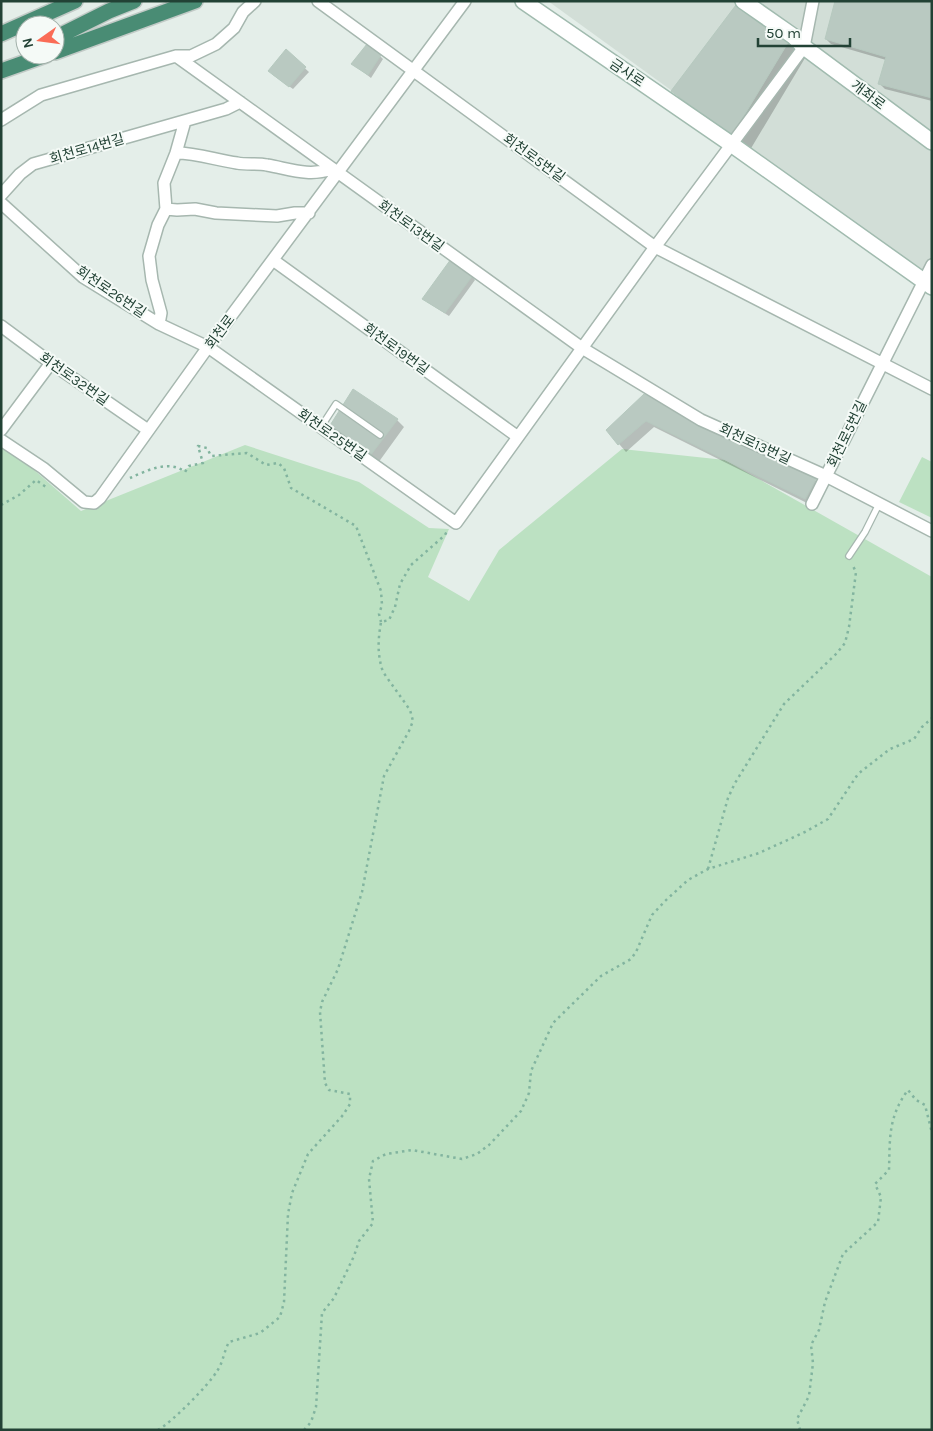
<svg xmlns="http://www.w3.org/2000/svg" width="933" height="1431" font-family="Karla,'Noto Sans KR',sans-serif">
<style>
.built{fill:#d2ded7}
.green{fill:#bce1c2}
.shadow{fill:#0003;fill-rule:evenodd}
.building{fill:#b9c9c1;stroke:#b6c9bf}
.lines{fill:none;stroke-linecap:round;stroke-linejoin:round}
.service-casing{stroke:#a6b7af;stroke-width:8}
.minor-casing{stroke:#a6b7af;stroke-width:14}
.secondary-casing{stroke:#a1bbaf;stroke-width:18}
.trunk-casing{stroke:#c1cac6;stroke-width:18}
.path{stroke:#82b49f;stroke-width:2.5;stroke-dasharray:2.5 4;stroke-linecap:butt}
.service{stroke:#fff;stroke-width:5.5}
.minor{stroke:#fff;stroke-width:11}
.secondary{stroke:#fff;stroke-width:15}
.trunk{stroke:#498c74;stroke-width:15}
.labels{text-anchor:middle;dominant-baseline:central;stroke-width:4;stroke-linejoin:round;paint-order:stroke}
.street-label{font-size:14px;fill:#224235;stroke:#f5faf7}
</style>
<rect width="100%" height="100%" fill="#e4eee9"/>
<path class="built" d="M548,1H932V278L926,275Z"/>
<path class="green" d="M1,441L81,511L245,445L359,482L429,528L449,529L428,577L469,601L499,550L622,449L725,460L932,577V1430H1Z
M922,457L932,462V518L899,502Z"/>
<path class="shadow" d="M932,1V101L885,89L880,84L886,60L831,44L826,39Z
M737,7L789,42L805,58L750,150L689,107L673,91ZM689,102L737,137L735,139L689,106Z
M286,51L309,72L293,89L273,75Z
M380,56L383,59L371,78L353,64Z
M472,276L475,280L449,316L427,302Z
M644,396L815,480L822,488L813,506L654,427L626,452L607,430Z
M397,420L404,427L378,463L338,434Z"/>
<path class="building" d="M835,1H932V98L878,84L886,57L825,39Z
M736,5L789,41L733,134L731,135L671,91Z
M367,44L381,55L368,75L351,64Z
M286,49L306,67L289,87L268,71Z
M451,259L473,275L445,313L422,299Z
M353,389L398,419L370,456L329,427Z
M644,394L816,479L805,499L646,421L618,445L606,430Z"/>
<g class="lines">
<defs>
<path id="service" d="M321,427L336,404L380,435
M849,556L865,532L879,504"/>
<path id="minor" d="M318,1L655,247L932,389
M176,56L582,348L701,420L826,476L932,531
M1,120L41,95L176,56H191L216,44L234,28L243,12L255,1
M176,153C197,153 216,160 237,163C247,165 257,163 267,165C290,169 309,177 331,169
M1,195L20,174L33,164L226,109L240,102
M1,203L83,277L159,324L208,347L456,523L655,247L804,47L813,1
M166,209L177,210L195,209L216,213L277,216L295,213H309
M273,260L518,437
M159,324L161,313L152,280L149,256L158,225L166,209L164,183L176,153L185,121
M1,326L51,363L148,430
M1,430L51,363
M1,440L43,468L84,502L94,503L100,498L208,347L465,1
M812,504L932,265"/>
<path id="secondary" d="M523,1L731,144L932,287
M743,1L793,36L804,47L932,142"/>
<path id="trunk" d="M1,34L75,1
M55,38L109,11L134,1
M55,52L195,1
M1,71L46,55"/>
</defs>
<use href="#service" class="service-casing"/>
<use href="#minor" class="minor-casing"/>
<use href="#secondary" class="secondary-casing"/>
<use href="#trunk" class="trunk-casing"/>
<path class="path" d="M130,478C146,471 169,459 185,472L189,466L203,463L198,446L207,448L211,456L247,453L266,465L278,463L284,468L291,488L356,526L381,591L382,605L379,614L381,622
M1,505L19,495L36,480L46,487
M708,869L728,798L735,783L784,704L837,653L845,643L849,627L856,572L852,564
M158,1430C172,1422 209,1385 217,1371C223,1363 224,1351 229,1342L260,1333L280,1317L284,1302L288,1214L292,1193L308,1154L343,1115L350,1104V1094L329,1090L325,1083L320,1012L322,1002L338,969L362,892L384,776L409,731L413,721L410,710L383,672C377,654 378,640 381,622L389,620L395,607L400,584L411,565L445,535L447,531
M304,1430L311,1422L316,1407L322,1313L334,1298L354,1256L359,1241L373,1223L369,1179L373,1161L386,1154L412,1150L462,1159L477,1154L489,1145L521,1111L529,1093L531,1071L553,1023L601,976L631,959L636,952L652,915L665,901L688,880L708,869L759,853L805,832L828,819L858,774L890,749L914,739L922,727L932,718
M800,1430L797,1419L809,1396L813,1363L811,1345L819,1330L825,1302L843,1254L878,1222L881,1197L875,1184L889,1170C890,1138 888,1117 908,1090L916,1100L925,1105L932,1133"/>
<use href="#service" class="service"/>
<use href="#minor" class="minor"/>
<use href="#secondary" class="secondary"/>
<use href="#trunk" class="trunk"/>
</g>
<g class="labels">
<g class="street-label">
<text transform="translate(627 73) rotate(34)">금사로</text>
<text transform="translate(868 95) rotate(37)">개좌로</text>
<text transform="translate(87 149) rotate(-16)">회천로14번길</text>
<text transform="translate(534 158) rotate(36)">회천로5번길</text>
<text transform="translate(411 226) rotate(36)">회천로13번길</text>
<text transform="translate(111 292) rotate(34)">회천로26번길</text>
<text transform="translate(220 332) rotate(-53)">회천로</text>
<text transform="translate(396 349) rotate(36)">회천로19번길</text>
<text transform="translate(74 379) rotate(35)">회천로32번길</text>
<text transform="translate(847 434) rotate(-64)">회천로5번길</text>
<text transform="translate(332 435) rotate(35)">회천로25번길</text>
<text transform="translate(755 444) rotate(25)">회천로13번길</text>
</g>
</g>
<rect width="933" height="1431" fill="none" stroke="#224235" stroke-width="5"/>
<g transform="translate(40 40) rotate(256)"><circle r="24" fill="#f5faf7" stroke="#a1b0a9"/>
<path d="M0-4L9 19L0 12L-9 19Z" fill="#fa6c56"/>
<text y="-8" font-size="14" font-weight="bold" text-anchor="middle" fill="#224235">N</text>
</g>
<path d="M758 38v8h92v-8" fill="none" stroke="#224235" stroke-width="2.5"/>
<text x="766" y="38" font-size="15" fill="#224235" stroke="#f5faf7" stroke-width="4" paint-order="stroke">50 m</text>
</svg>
